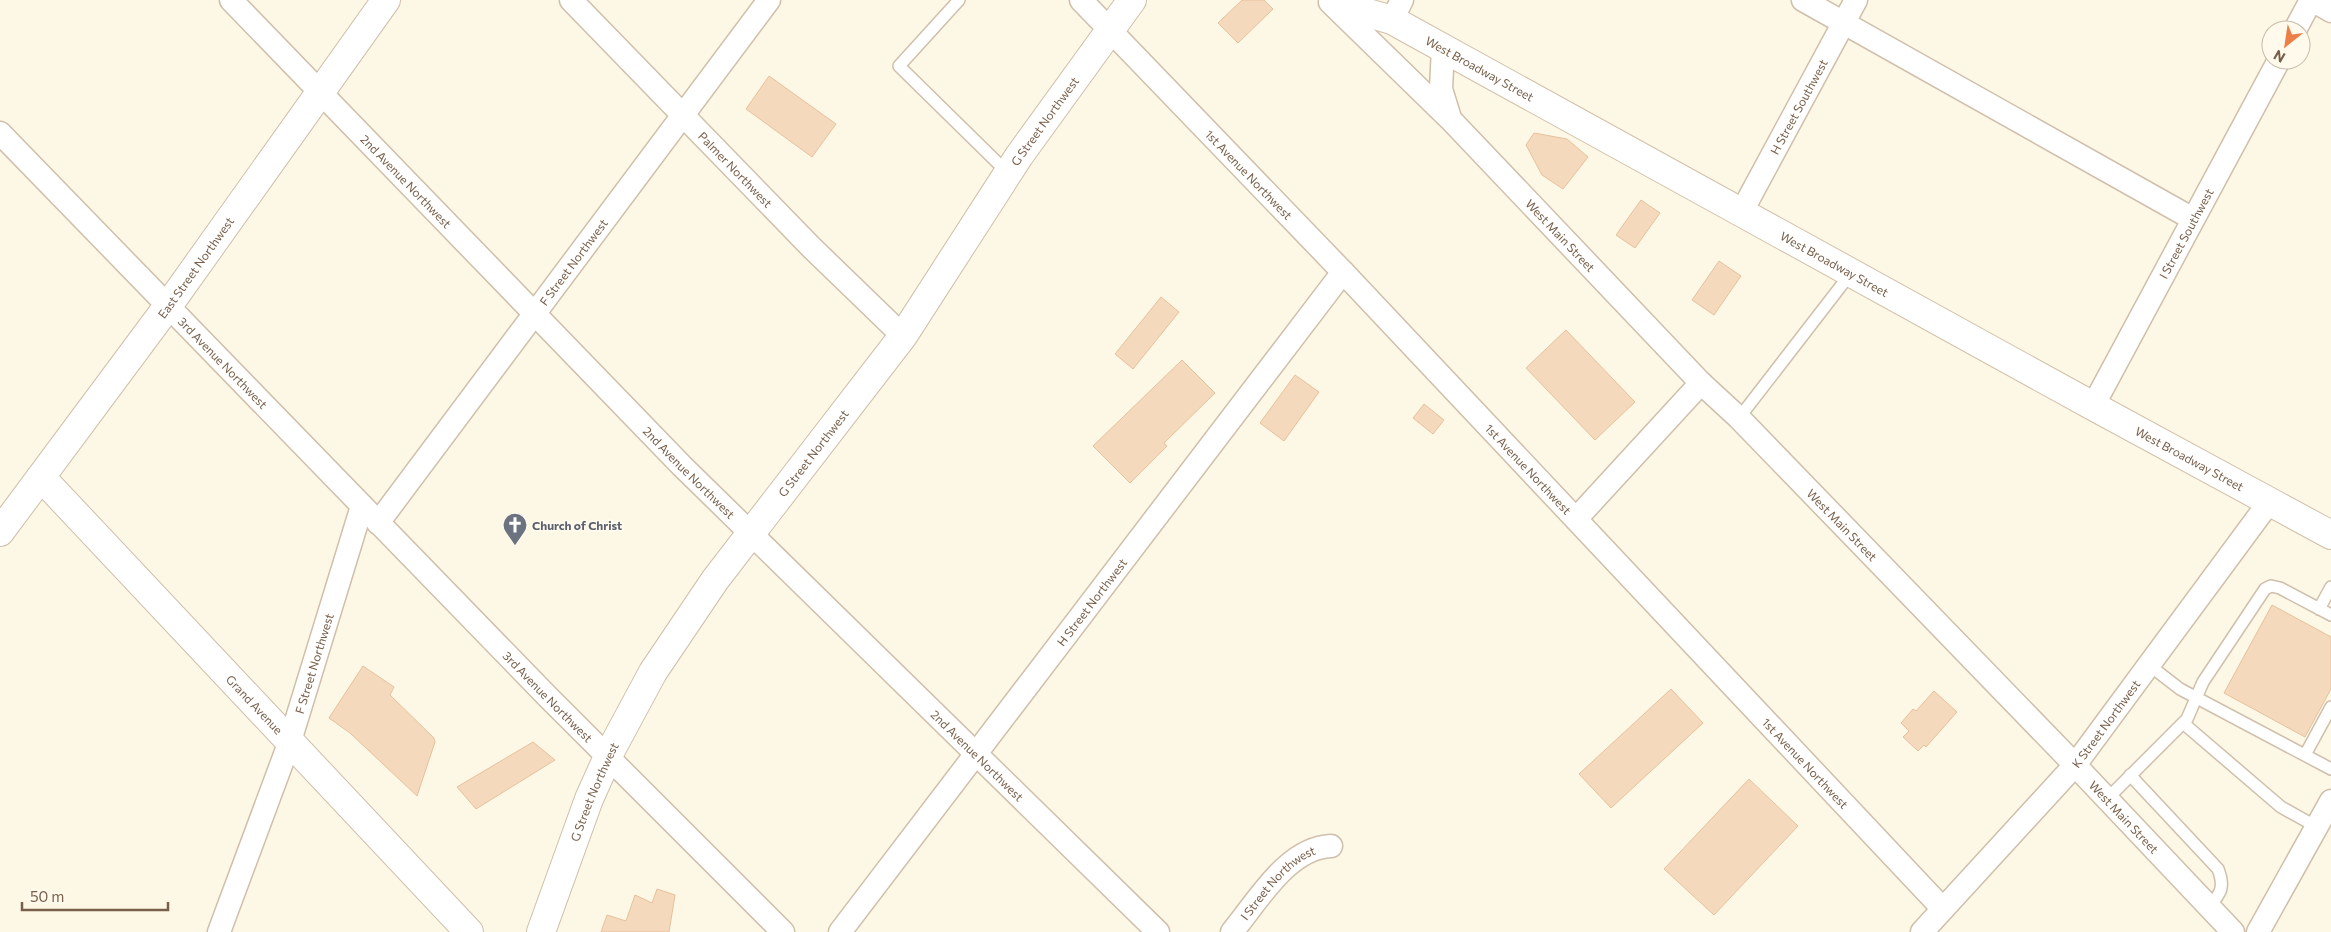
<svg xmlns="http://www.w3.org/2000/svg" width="2331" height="932" font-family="Commissioner,sans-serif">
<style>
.building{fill:#f4d9bc;stroke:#e7c19c}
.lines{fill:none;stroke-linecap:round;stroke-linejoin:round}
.service-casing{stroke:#cfbfab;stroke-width:14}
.minor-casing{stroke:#cfbfab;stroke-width:25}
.tertiary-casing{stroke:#cfbfab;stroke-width:30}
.secondary-casing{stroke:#d2c0a8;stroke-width:30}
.service{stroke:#fff;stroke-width:11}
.minor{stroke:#fff;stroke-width:22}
.tertiary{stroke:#fff;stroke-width:28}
.secondary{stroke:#fff;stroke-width:28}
.labels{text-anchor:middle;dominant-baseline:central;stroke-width:4;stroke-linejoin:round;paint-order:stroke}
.street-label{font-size:12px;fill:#775f49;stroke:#fffaec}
.worship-label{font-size:12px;font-weight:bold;fill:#5b616d;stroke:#fffaec;text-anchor:start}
</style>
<rect width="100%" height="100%" fill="#fdf7e5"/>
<path class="building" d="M1242,0H1264L1273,9L1238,43L1218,23Z
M769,76L836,124L812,157L746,109Z
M1534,133L1567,139L1588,157L1563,189L1542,175L1526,145Z
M1641,200L1660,213L1635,248L1616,235Z
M1719,261L1741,276L1714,315L1692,300Z
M1161,297L1179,312L1133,369L1115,354Z
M1566,330L1635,402L1595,440L1526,368Z
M1182,360L1215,393L1164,443L1167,446L1130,483L1093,446Z
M1295,375L1319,392L1284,441L1260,423Z
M1424,404L1444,420L1433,434L1413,418Z
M2272,605L2331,637V689L2305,737L2224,693Z
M363,666L394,687L390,695L434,738L435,742L417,796L350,733L329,718Z
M1671,689L1703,723L1611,808L1579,774Z
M1934,691L1957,712L1926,747L1924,745L1918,751L1903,737L1909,731L1901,723L1913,709L1916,711Z
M533,742L555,760L476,809L457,787Z
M1749,779L1798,826L1714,915L1664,869Z
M657,889L675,895L669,932H601L607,915L626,921L635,895L652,903Z"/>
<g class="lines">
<defs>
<path id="service" d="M959,0L899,66L1008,173
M1739,418L1851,273
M2319,609L2331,587
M2149,665L2180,689L2331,769
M2183,723L2281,807L2317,827
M2305,755L2331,707
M2130,775L2218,869C2225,887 2221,894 2209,906
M2107,799L2187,719L2203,682L2265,589L2271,586L2280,588L2331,615"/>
<g id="minor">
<path id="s1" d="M231,0L682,466L1158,932"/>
<path id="s2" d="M571,0L811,247L903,336"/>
<path id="s3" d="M1081,0L1343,272L1943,909"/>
<path d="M1803,0L2193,219"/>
<path d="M2312,0L2331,11"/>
<path id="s4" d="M1330,2L1450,119L1701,383L1739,418L2075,765L2233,932"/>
<path d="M1392,20L1402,0"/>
<path d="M2295,30L2311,0"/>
<path d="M1443,48L1441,89L1450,118"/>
<path id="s5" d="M0,133L547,696L783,932"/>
<path id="s6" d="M1741,213L1856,0"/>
<path id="s7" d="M2093,406L2279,60"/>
<path d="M1576,519L1701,383"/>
<path id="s8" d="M378,523L769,0"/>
<path id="s9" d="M219,932L290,741L362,506"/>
<path id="s10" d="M840,932L1343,272"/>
<path id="s11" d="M1232,932C1258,901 1287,848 1331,846"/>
<path id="s12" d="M1922,932L2075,765L2270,501"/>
<path d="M2258,932L2331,801"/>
</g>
<g id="tertiary">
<path id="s13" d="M41,477L469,932"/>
<path id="s14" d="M0,532L168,306L386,0"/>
<path id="s15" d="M541,932L589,799L611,750L653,672L715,580L903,336L1019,156L1132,0"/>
</g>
<g id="secondary">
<path id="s16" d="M1335,0L1347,7L1392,20L2093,406L2331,535"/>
</g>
</defs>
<use href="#service" class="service-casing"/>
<use href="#minor" class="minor-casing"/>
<use href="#tertiary" class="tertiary-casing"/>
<use href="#secondary" class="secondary-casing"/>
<use href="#service" class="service"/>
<use href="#minor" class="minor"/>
<use href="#tertiary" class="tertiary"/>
<use href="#secondary" class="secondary"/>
</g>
<defs>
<symbol id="church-pin" viewBox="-11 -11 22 30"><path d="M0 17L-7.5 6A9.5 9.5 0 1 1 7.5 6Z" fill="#6b7280" stroke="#fffaec"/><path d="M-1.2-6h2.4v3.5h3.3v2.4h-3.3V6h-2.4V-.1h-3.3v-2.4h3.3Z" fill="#fff"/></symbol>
</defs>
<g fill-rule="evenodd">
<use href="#church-pin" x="501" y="511" width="28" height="38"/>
</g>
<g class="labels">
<g class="street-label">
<text stroke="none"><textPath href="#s16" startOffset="161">West Broadway Street</textPath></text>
<text stroke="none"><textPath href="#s6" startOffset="121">H Street Southwest</textPath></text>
<text stroke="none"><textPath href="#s15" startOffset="960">G Street Northwest</textPath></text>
<text stroke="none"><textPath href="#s2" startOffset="236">Palmer Northwest</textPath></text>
<text stroke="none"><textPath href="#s3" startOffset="242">1st Avenue Northwest</textPath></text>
<text stroke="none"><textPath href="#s1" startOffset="252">2nd Avenue Northwest</textPath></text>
<text stroke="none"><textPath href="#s7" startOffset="196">I Street Southwest</textPath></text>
<text stroke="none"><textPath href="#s4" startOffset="328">West Main Street</textPath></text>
<text stroke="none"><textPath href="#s8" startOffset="326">F Street Northwest</textPath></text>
<text stroke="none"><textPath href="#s16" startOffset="566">West Broadway Street</textPath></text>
<text stroke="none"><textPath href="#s14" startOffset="329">East Street Northwest</textPath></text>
<text stroke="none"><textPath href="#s5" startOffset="320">3rd Avenue Northwest</textPath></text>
<text stroke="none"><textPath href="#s15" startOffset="555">G Street Northwest</textPath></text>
<text stroke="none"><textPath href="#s16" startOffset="971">West Broadway Street</textPath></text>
<text stroke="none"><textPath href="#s3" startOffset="648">1st Avenue Northwest</textPath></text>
<text stroke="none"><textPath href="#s1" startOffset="658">2nd Avenue Northwest</textPath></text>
<text stroke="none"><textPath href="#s4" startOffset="732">West Main Street</textPath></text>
<text stroke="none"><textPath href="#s10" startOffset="415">H Street Northwest</textPath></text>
<text stroke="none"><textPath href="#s9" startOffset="285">F Street Northwest</textPath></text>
<text stroke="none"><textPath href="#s5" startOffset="786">3rd Avenue Northwest</textPath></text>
<text stroke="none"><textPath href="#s13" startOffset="312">Grand Avenue</textPath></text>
<text stroke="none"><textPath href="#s12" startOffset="278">K Street Northwest</textPath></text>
<text stroke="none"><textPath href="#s1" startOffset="1062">2nd Avenue Northwest</textPath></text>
<text stroke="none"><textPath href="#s3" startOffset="1052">1st Avenue Northwest</textPath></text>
<text stroke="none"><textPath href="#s15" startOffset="150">G Street Northwest</textPath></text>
<text stroke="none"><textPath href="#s4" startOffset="1138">West Main Street</textPath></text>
<text stroke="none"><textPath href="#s11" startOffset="68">I Street Northwest</textPath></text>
</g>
<g class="worship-label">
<text x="532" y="525">Church of Christ</text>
</g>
</g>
<g transform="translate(2286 45) rotate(210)"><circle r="24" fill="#fffaec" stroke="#c9bcab"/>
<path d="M0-4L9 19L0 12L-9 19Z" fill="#eb7f47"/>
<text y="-8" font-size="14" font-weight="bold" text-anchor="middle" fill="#775f49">N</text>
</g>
<path d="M22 902v8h146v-8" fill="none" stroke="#775f49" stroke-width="2.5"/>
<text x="30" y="902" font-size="15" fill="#775f49" stroke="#fffaec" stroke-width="4" paint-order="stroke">50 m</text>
</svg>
